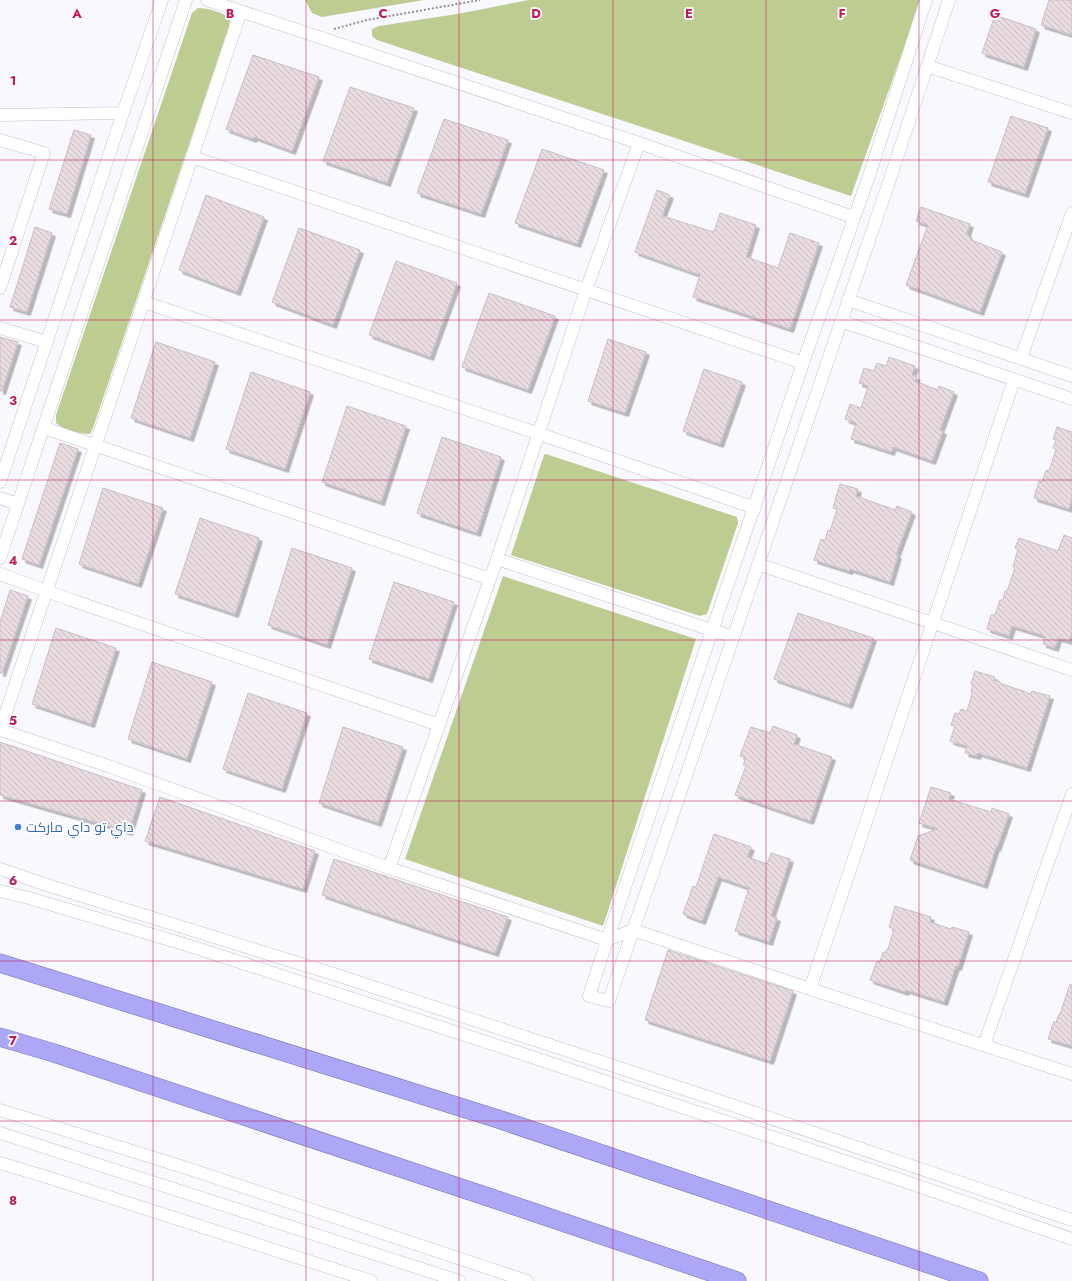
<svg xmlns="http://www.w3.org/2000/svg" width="1072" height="1281" font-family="Jost,Cairo,sans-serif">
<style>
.park{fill:#bdcd91}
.building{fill:url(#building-back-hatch);stroke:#c9bec2;filter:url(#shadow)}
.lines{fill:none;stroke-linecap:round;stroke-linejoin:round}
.minor-casing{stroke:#c2c1cb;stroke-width:13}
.highway-casing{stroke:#7774a8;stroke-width:19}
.path{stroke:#8d8d92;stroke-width:2;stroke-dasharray:2 2;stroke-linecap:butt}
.minor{stroke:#fff;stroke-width:12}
.highway{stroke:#aca7f6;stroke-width:18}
.grid{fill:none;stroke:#c2185b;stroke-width:1;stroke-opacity:0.55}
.shop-dot{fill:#3f7fe0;stroke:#fff;stroke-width:1.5}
.labels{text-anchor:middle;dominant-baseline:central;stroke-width:3.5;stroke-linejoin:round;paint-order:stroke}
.shop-label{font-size:14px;fill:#366cbe;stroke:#fff;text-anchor:start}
.grid-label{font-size:13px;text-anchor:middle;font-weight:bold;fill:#c2185b;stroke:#fff;stroke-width:3.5;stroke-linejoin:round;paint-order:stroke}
</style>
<defs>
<pattern id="building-back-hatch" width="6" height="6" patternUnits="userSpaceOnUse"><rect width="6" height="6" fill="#e8dce1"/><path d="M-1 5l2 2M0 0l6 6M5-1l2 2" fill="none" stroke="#c6bcc0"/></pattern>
<filter id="shadow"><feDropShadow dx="3.5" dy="3.5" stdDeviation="0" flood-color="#0004"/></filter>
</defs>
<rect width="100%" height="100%" fill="#f8f8fe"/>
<path class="park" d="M305,0H424L322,17L312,13Z
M529,0H921L851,196L377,40L372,36V29L379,26L457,14Z
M198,8C208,8 223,12 230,19L229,26L93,428L90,434C79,434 64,430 56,423V415L192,13Z
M546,454L737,517L738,523L707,614L700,616L511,555L544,455Z
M503,576L696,639L603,926L405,859Z"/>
<path class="building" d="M1049,0H1072V35L1041,25Z
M995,15L1036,29L1024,67L982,53Z
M253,55L319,77L292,151L254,137L253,139L226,129Z
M350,87L414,108L387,183L323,161Z
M1011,116L1048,128L1025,194L988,182Z
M444,119L508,140L481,214L417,193Z
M74,130L91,135L67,214L49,209Z
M542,149L604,170L577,244L515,223Z
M657,190L670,195L662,216L714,232L720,213L756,225L746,257L778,268L790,233L819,243L790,329L693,297L700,275L635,252Z
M206,195L264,217L237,292L179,270Z
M921,207L970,224L967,233L971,240L1002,252L980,312L906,285L928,225L916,221Z
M35,227L52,233L27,312L10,307Z
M299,228L360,250L333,325L272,302Z
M396,261L457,283L430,357L369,335Z
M489,293L555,316L528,390L462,367Z
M0,337L18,342L2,391H0Z
M608,339L646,352L625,413L588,401Z
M156,342L215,362L190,438L131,418Z
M889,357L915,366L912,375L917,377L915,381L938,390L939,386L954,392L940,430L943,431L932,461L893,447L891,452L851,439L856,423L845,419L850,404L861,408L868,386L859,383L864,368L874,371L877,363L886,366Z
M704,369L742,382L720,444L683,431Z
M251,372L310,392L285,469L226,449Z
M347,406L406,426L381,502L322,482Z
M1057,427L1072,432V498L1069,509L1034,498L1039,481L1042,482L1046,470L1049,471L1056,449L1053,448L1056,440L1053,439Z
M442,437L501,457L477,533L417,513Z
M60,443L78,449L39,565L22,559Z
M840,484L858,489L856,496L895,510L897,506L912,512L896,555H898L890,582L850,569L849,571L814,560L821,539L825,541L828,530L830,531L837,509L833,508Z
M103,488L163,508L138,584L79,564Z
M200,518L259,538L235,614L175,594Z
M1064,535L1072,538V633L1069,641L1058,638L1055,648L1043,644L1045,636L1012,626L1009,636L987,629L991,615H995L1000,600H1003L1005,591H1007L1015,568L1013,567L1018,549L1015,548L1019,538L1058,551Z
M292,548L352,568L327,645L268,625Z
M394,582L454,602L429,679L369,659Z
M10,590L28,596L2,673H0V622Z
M798,613L873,638L849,705L774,679Z
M56,628L116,648L91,724L32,704Z
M152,662L212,682L187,759L128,739Z
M975,671L995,677L994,680L1000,682V683L1031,694L1032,691L1050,696L1027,768L978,753L977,756L965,753L967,746L950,741L955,726L951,725L955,713L959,714L961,709L967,711L972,694L971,692L973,684H971Z
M248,693L307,713L282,789L223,769Z
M773,726L797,735L794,744L832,757L810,821L735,795L746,766L743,765L746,758L740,756L751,727L770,733Z
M343,727L403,747L378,823L319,803Z
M0,742L142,790L129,832L0,795Z
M931,787L951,793L949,799L991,812L992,808L1009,814L997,848L996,847L984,885L910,860L918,836L938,829L919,823Z
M160,797L315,851L303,889L145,841Z
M714,834L751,847L747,857L767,864L771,853L790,859L771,916L777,918L769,942L735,931L749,888L718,877L702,921L683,914L693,886L696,887Z
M334,859L508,917L495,953L322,895Z
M895,906L931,917L930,922L951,929L952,927L969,932L958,967L956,966L944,1002L906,990L905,992L870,980L877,961L880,962L883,952L885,953L887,949H888L894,929L889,927Z
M668,950L793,991L770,1061L645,1020Z
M1070,984L1072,985V1046L1048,1039L1054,1021L1056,1023L1059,1014H1060Z"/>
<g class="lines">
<defs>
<path id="minor" d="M207,0L639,143L853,217
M926,0L870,173L803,363L607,940L589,996L609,1001L890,179L949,0
M241,11L0,730L111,767L389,868L607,940L633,930L810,989L1072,1074
M927,66L1072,113
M0,115L123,113
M0,140L44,153L0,288
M192,157L803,363
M848,300L1072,376
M144,302L540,434L755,508
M841,321L1072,399
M0,328L47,342
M1021,358L1072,213
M44,428L490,579
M0,482L123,113L162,0
M0,498L17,504
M0,558L186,0
M497,559L733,637
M758,564L1072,670
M0,574L71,600L439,725
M389,868L497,559L586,290L639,143
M0,869L50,886L343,977L699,1094L1072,1220
M0,891L29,898L187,945L517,1052L895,1178L1072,1239
M810,989L1014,380
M984,1045L1072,794
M0,1110L177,1165L527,1281
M0,1133L459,1281
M0,1163L50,1178L371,1281"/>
<path id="highway" d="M0,963L498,1119L979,1281
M0,1037L54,1053L515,1206L737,1281"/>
</defs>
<use href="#minor" class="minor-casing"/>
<use href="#highway" class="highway-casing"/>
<path class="path" d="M334,29L367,20L480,0"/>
<use href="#minor" class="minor"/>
<use href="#highway" class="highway"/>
</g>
<path class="grid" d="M153,0V1281M306,0V1281M459,0V1281M613,0V1281M766,0V1281M919,0V1281M0,160H1072M0,320H1072M0,480H1072M0,640H1072M0,801H1072M0,961H1072M0,1121H1072"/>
<circle class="shop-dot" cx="18" cy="827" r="4"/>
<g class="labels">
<g class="shop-label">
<text x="26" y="827">داي تو داي ماركت</text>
</g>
</g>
<g class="grid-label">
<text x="77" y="18">A</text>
<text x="230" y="18">B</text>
<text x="383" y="18">C</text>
<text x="536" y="18">D</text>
<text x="689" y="18">E</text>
<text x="842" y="18">F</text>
<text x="995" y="18">G</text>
<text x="13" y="85">1</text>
<text x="13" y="245">2</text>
<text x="13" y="405">3</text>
<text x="13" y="565">4</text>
<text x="13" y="725">5</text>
<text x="13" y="885">6</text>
<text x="13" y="1045">7</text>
<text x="13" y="1205">8</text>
</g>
</svg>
